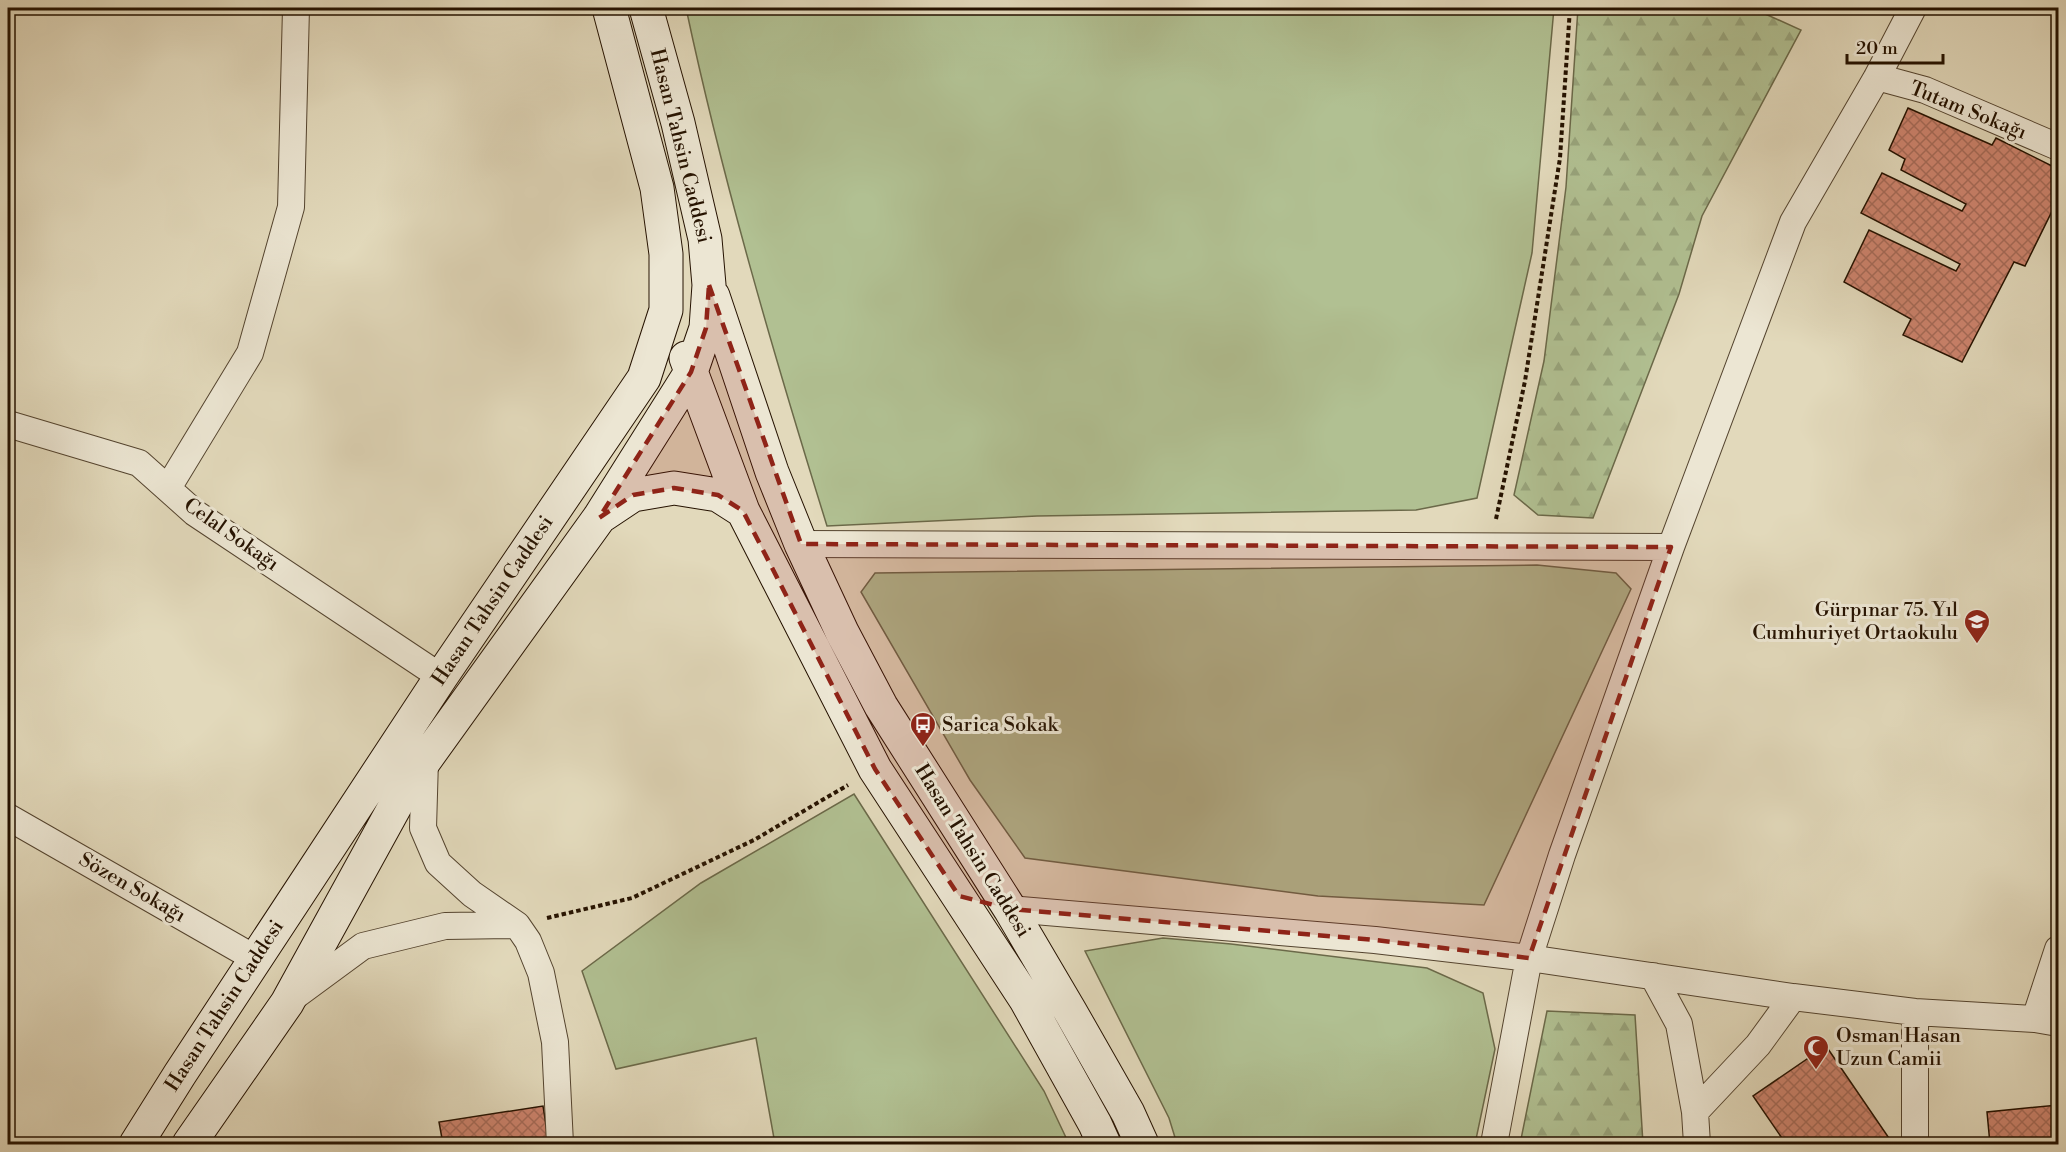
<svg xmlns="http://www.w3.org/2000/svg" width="2066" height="1152" font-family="'Libre Bodoni',serif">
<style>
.green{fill:#b1c092;stroke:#6b6949;stroke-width:1.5}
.forest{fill:url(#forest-firs);stroke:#6b6949;stroke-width:1.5}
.building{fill:url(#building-cross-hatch);stroke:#251200;stroke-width:1.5}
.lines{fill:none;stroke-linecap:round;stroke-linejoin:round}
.street-casing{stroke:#54442f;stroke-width:28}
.secondary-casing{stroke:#251200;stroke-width:35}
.path{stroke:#251200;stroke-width:4;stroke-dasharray:4.5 3;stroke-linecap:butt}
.street{stroke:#ece6d3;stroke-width:26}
.secondary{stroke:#ece6d3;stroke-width:33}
.marked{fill:#8f2418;fill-opacity:0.2;stroke:#8f2418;stroke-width:4.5;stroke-dasharray:12 8;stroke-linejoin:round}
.labels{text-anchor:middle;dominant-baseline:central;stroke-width:6;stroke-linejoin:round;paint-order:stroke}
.street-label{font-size:20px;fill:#251200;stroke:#ece6d3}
.poi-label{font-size:20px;fill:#251200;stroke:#ece6d3;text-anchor:start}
</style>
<defs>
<pattern id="forest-firs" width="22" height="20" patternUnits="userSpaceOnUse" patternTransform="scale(1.5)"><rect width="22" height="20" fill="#b1c092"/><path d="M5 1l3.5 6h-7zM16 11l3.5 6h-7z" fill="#98a47c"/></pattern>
<pattern id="building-cross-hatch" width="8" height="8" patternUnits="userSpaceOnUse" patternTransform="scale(1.5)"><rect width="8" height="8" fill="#cd846e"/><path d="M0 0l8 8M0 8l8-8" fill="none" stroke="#a66b58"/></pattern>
</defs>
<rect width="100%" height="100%" fill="#e2d9bb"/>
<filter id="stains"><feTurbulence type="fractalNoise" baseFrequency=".00333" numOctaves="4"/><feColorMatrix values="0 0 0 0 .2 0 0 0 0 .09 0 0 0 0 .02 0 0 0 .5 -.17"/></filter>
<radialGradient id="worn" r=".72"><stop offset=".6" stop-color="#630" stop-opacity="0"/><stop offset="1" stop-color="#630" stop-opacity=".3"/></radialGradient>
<path class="green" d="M686,8H1554L1532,253L1477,498L1416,510L1037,516L827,526C774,355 723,182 686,8Z
M1537,565L1616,573L1631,589L1484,905L1318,896L1025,858L970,780L861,592L875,573Z
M854,794L1044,1091L1069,1144H775L756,1038L616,1069L582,971L701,883Z
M1163,938L1231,944L1427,968L1483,993L1495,1049L1475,1144H1177L1169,1118L1085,951Z"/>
<path class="forest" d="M1578,8H1752L1801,30L1702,216L1679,294L1593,518L1538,515L1514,495L1544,361L1566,187Z
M1547,1011L1635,1015L1643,1144H1520Z"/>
<path class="building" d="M1908,108L1992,145L1996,138L2058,169V199L2025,266L2014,262L1962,362L1903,335L1911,319L1844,282L1869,230L1956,271L1960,264L1861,213L1882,173L1962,211L1966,204L1901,170L1905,159L1889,150Z
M1826,1046L1893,1144H1786L1753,1096Z
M2058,1105V1144H1990L1987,1112Z
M543,1106L549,1144H443L439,1122Z"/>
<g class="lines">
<defs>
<path id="street" d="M1877,77L1925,90L2058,147
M8,424L139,463L195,513L441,677
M168,488L250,353L291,207L296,8
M801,544L1671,547
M425,760L423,828L438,863L472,894L517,925L528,941L541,973L555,1042L560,1144
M8,817L256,959
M1010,909L1375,940L1529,958L1793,997L1915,1012L2035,1019L2058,1023
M1653,976L1679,1024L1695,1112L1697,1144
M291,999L363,946L445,926L517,925
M1915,1012V1144
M2035,1019L2058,949
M1695,1112L1758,1045L1793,997
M1494,1144L1529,958L1562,855L1671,547L1793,222L1877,77L1913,8"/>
<path id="secondary" d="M713,296L772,472L801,544L842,632L881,706L1010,909L1070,1011L1128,1113L1142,1144
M686,358L743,511L875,769L1026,1000L1095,1124L1104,1144
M603,515L633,495L674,488L718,495L743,511
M136,1144L180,1074L441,677L644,378L666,310V254L657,188L609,8
M189,1144L287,1003L398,801L425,760L599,518L691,372L706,328L709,285L705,239L678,123L646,8"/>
</defs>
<use href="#street" class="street-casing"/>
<use href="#secondary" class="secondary-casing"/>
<path class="path" d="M1496,519L1525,381L1560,158L1570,8
M547,918L632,898L754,840L848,785"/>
<use href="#street" class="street"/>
<use href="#secondary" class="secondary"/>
</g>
<path class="marked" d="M709,285L801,544L1671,547L1529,958L1375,940L1010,909L959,896L875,769L743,511L718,495L674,488L633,495L599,518L691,372L706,328Z"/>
<defs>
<symbol id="school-pin" viewBox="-11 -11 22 30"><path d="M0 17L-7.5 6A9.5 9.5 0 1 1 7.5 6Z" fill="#8f2418" stroke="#ece6d3"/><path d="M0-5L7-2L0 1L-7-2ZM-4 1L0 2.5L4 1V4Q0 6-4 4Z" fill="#fff"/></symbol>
<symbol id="bus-pin" viewBox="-11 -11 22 30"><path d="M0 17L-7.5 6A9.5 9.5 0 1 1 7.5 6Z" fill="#8f2418" stroke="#ece6d3"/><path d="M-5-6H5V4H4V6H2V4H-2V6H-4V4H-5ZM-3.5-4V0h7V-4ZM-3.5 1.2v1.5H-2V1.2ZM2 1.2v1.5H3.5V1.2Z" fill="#fff"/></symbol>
<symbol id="mosque-pin" viewBox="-11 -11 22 30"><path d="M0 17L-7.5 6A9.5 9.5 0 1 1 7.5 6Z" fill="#8f2418" stroke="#ece6d3"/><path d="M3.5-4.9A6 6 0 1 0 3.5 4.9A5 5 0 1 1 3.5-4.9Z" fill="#fff"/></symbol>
</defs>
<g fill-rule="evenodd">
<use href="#school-pin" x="1962" y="607" width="30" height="40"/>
<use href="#bus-pin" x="908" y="710" width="30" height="40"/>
<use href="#mosque-pin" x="1801" y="1033" width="30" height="40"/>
</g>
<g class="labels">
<g class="street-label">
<text transform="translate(1968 111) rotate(22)">Tutam Sokağı</text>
<text transform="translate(680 146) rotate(76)">Hasan Tahsin Caddesi</text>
<text transform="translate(231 535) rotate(35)">Celal Sokağı</text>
<text transform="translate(493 601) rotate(-56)">Hasan Tahsin Caddesi</text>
<text transform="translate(972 851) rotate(58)">Hasan Tahsin Caddesi</text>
<text transform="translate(132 888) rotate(30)">Sözen Sokağı</text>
<text transform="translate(225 1006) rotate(-57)">Hasan Tahsin Caddesi</text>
</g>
<g class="poi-label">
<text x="1958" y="610" text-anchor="end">Gürpınar 75. Yıl<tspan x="1958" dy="23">Cumhuriyet Ortaokulu</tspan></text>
<text x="942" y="725">Sarica Sokak</text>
<text x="1836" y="1036">Osman Hasan<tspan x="1836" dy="23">Uzun Camii</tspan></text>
</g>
</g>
<rect width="2066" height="1152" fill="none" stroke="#e2d9bb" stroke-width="30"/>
<rect x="9" y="9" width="2048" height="1134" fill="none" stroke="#251200" stroke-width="3"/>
<rect x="15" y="15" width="2036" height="1122" fill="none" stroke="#251200" stroke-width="1.5"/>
<path d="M1847 54v9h96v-9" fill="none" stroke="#251200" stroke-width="3"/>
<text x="1856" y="54" font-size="18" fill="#251200" stroke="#ece6d3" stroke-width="4.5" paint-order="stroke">20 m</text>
<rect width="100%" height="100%" filter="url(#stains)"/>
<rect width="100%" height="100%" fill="url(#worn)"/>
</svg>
